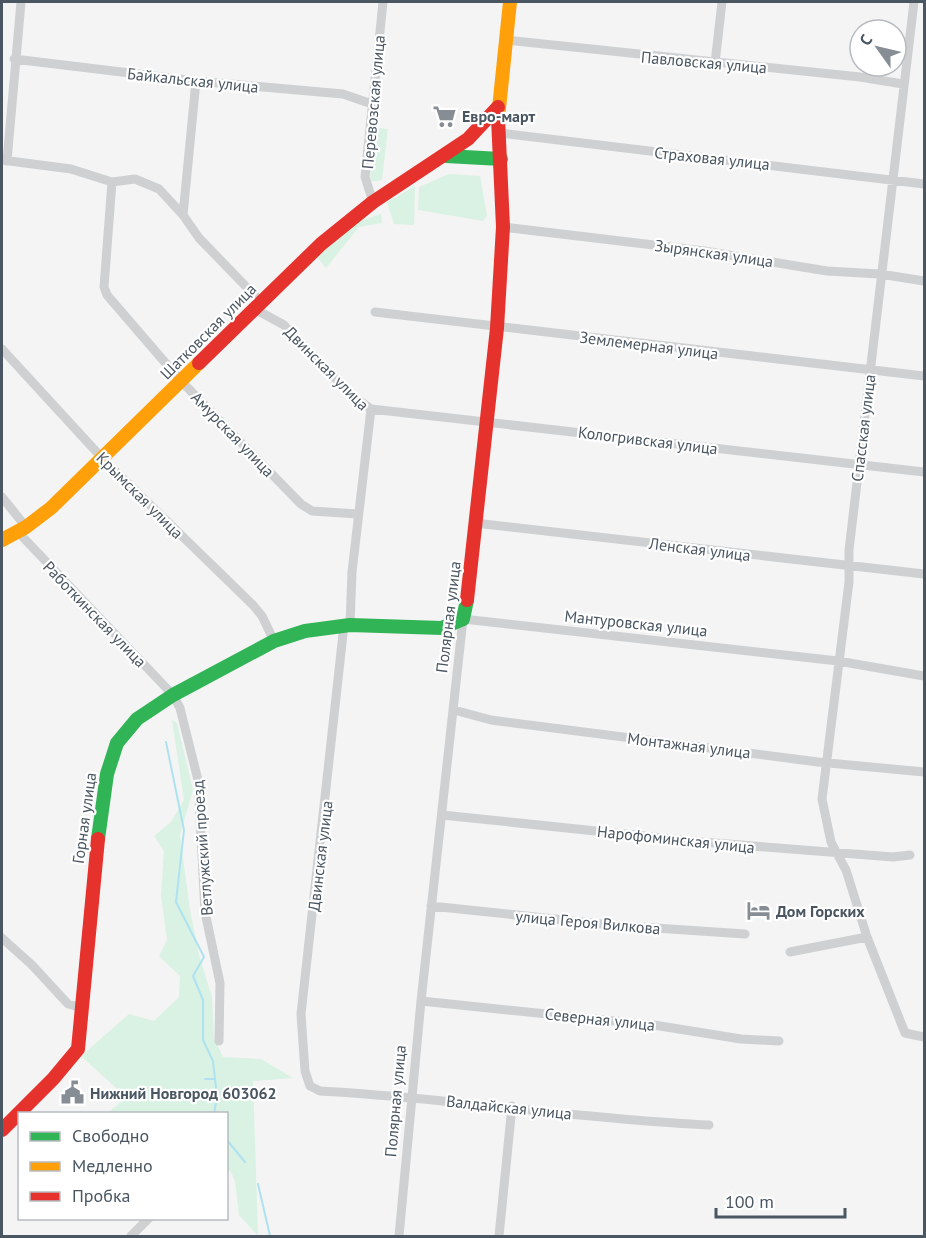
<svg xmlns="http://www.w3.org/2000/svg" width="926" height="1238" font-family="'PT Sans',sans-serif">
<style>
.green{fill:#d9f2e3}
.lines{fill:none;stroke-linecap:round;stroke-linejoin:round}
.stream{stroke:#aee2f0;stroke-width:2}
.street{stroke:#ced0d2;stroke-width:9}
.fast{stroke:#30b455;stroke-width:14}
.slow{stroke:#ff9f0a;stroke-width:14}
.jam{stroke:#e5322d;stroke-width:14}
.labels{text-anchor:middle;dominant-baseline:central;stroke-width:4.5;stroke-linejoin:round;paint-order:stroke}
.street-label{font-size:16px;fill:#4a5661;stroke:#fff}
.poi-label{font-size:16px;font-weight:bold;fill:#4a5661;stroke:#fff;text-anchor:start}
</style>
<rect width="100%" height="100%" fill="#f4f4f4"/>
<path class="green" d="M372,127L388,129L382,180L370,182Z
M449,174L480,176L487,216L483,221L418,210L419,187Z
M415,186L414,225L394,224L387,202Z
M381,214L382,223L359,227L326,268L317,257L355,223Z
M172,720L177,723L193,790L180,835L190,910L199,955L212,997L214,1038L223,1057L261,1059L293,1078L253,1081L258,1236L239,1215L235,1181L230,1170L227,1173L226,1114L108,1113L126,1097L81,1056L129,1014L154,1021L179,997L180,976L159,956L167,940L161,895L164,851L154,836L171,822L184,800Z"/>
<g class="lines">
<path class="stream" d="M166,742L184,830L176,902L204,957L193,976L203,1000V1040L213,1061L217,1096L214,1114
M205,1079H214
M226,1139L245,1162
M258,1184L270,1236"/>
<path class="street" d="M914,2L849,550V582L822,799L831,842L846,870L867,937L905,1033L924,1037
M506,40L860,77L903,84
M14,59L196,81L343,94L372,104
M715,63L722,2
M500,133L924,184
M2,160L71,169L112,182L135,179L159,189L183,215L199,238L260,301
M7,161L21,2
M112,182L104,287L107,295L181,381L301,504L312,511L358,514
M373,202L365,177L383,2
M183,215L196,81
M503,227L704,251L827,271L880,274L924,281
M253,308L284,325L350,394L371,409L352,572L350,625
M375,312L924,376
M2,349L103,459L253,605L262,616L274,641
M371,409L924,472
M2,497L26,527
M475,523L924,574
M18,532L173,695L180,708L198,780L205,912L220,983L219,1041
M344,625L301,1014L305,1071L310,1086L320,1091C450,1098 579,1119 709,1125
M454,710L491,720L818,762L924,772
M442,815L702,842L893,857L910,855
M431,906L611,925L745,934
M2,938L32,965L68,1004L83,1008
M790,952L867,937
M421,1001L654,1025L741,1039L779,1041
M131,1236L149,1218
M399,1236L421,1001L463,619L838,661L924,676
M499,1236L512,1106"/>
<path class="fast" d="M446,156L501,159
M98,839L107,774L117,743L137,719L173,695L274,641L305,631L350,625L442,628L463,619L467,600"/>
<path class="slow" d="M498,118L510,2
M2,540L26,527L51,508L199,363"/>
<path class="jam" d="M199,363L321,244L373,202L468,139L498,107
M467,600L497,328L503,227L498,118
M2,1130L53,1079L78,1049L98,839"/>
</g>
<defs>
<symbol id="supermarket-bare" viewBox="-9 -9 18 18"><path d="M-6-5.5h2.5l.6 2H6L4.5 2H-2.5L-4.4-4H-6ZM-1.5 3.2a1.3 1.3 0 1 0 .1 0ZM3 3.2a1.3 1.3 0 1 0 .1 0Z" fill="#868d94" stroke="#fff" stroke-width="2.5" paint-order="stroke"/></symbol>
<symbol id="hotel-bare" viewBox="-9 -9 18 18"><path d="M-6-4.5h1.5V1H6V5H4.5V3h-9V5H-6ZM-4 0a1.8 1.8 0 1 1 3.6 0ZM.5 0V-2.5h3Q6-2.5 6 0Z" fill="#868d94" stroke="#fff" stroke-width="2.5" paint-order="stroke"/></symbol>
<symbol id="civic-bare" viewBox="-9 -9 18 18"><path d="M-.6-6.5H3V-4.5H.6V-3L4-1V1h2V6H-6V1h2V-1L-.6-3ZM-1.2 2.5V6h2.4V2.5Z" fill="#868d94" stroke="#fff" stroke-width="2.5" paint-order="stroke"/></symbol>
</defs>
<g fill-rule="evenodd">
<use href="#supermarket-bare" x="428" y="100" width="33" height="33"/>
<use href="#hotel-bare" x="742" y="894" width="33" height="33"/>
<use href="#civic-bare" x="56" y="1076" width="33" height="33"/>
</g>
<g class="labels">
<g class="street-label">
<text transform="translate(704 62) rotate(5)">Павловская улица</text>
<text transform="translate(193 80) rotate(6)">Байкальская улица</text>
<text transform="translate(373 102) rotate(-85)">Перевозская улица</text>
<text transform="translate(712 158) rotate(6)">Страховая улица</text>
<text transform="translate(714 253) rotate(8)">Зырянская улица</text>
<text transform="translate(208 331) rotate(-45)">Шатковская улица</text>
<text transform="translate(649 345) rotate(7)">Землемерная улица</text>
<text transform="translate(327 368) rotate(45)">Двинская улица</text>
<text transform="translate(863 428) rotate(-83)">Спасская улица</text>
<text transform="translate(233 434) rotate(46)">Амурская улица</text>
<text transform="translate(648 440) rotate(7)">Кологривская улица</text>
<text transform="translate(140 495) rotate(45)">Крымская улица</text>
<text transform="translate(700 549) rotate(7)">Ленская улица</text>
<text transform="translate(95 614) rotate(46)">Работкинская улица</text>
<text transform="translate(448 617) rotate(-83)">Полярная улица</text>
<text transform="translate(636 623) rotate(6)">Мантуровская улица</text>
<text transform="translate(689 745) rotate(7)">Монтажная улица</text>
<text transform="translate(84 818) rotate(-82)">Горная улица</text>
<text transform="translate(676 839) rotate(6)">Нарофоминская улица</text>
<text transform="translate(202 848) rotate(-94)">Ветлужский проезд</text>
<text transform="translate(320 856) rotate(-83)">Двинская улица</text>
<text transform="translate(588 922) rotate(5)">улица Героя Вилкова</text>
<text transform="translate(600 1019) rotate(6)">Северная улица</text>
<text transform="translate(395 1101) rotate(-85)">Полярная улица</text>
<text transform="translate(509 1107) rotate(6)">Валдайская улица</text>
</g>
<g class="poi-label">
<text x="462" y="116">Евро-март</text>
<text x="776" y="911">Дом Горских</text>
<text x="90" y="1093">Нижний Новгород 603062</text>
</g>
</g>
<rect width="926" height="1238" fill="none" stroke="#4a5661" stroke-width="6"/>
<rect x="18" y="1112" width="210" height="108" fill="#ffffff" stroke="#b7bbc0" stroke-width="1.5"/>
<rect x="30" y="1132" width="30" height="9" fill="#30b455" stroke="#b7bbc0" stroke-width="1.5"/>
<text x="72" y="1142" font-size="18" fill="#4a5661">Свободно</text>
<rect x="30" y="1162" width="30" height="9" fill="#ff9f0a" stroke="#b7bbc0" stroke-width="1.5"/>
<text x="72" y="1172" font-size="18" fill="#4a5661">Медленно</text>
<rect x="30" y="1192" width="30" height="9" fill="#e5322d" stroke="#b7bbc0" stroke-width="1.5"/>
<text x="72" y="1202" font-size="18" fill="#4a5661">Пробка</text>
<g transform="translate(878 48) rotate(304)"><circle r="28" fill="#ffffff" stroke="#b7bbc0" stroke-width="1.5"/>
<path d="M0-4.5L10 22L0 15L-10 22Z" fill="#868d94"/>
<text y="-9" font-size="16" font-weight="bold" text-anchor="middle" fill="#4a5661">С</text>
</g>
<path d="M716 1208v9h129v-9" fill="none" stroke="#4a5661" stroke-width="3"/>
<text x="725" y="1208" font-size="18" fill="#4a5661" stroke="#ffffff" stroke-width="4.5" paint-order="stroke">100 m</text>
</svg>
